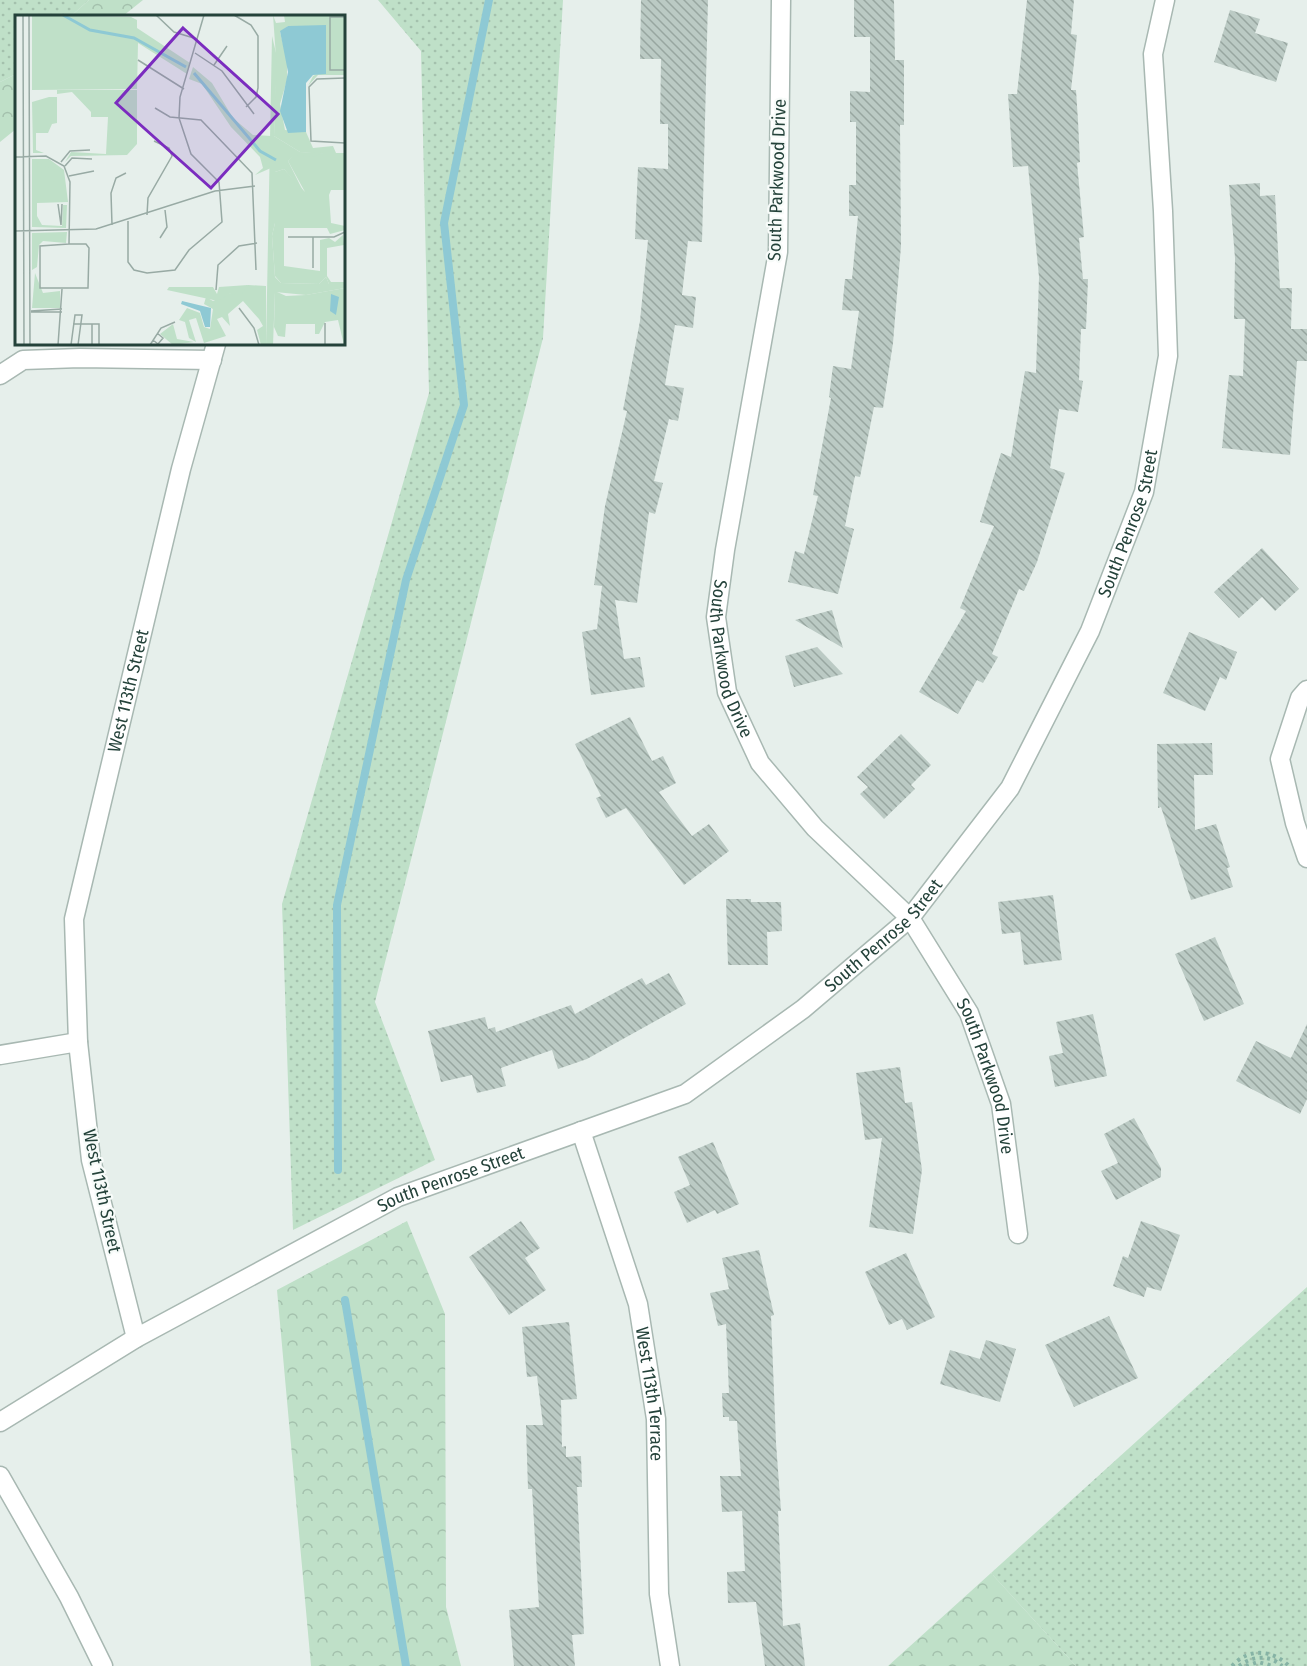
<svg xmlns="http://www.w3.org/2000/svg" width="1307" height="1666" font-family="'Fira Sans Condensed',sans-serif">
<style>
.grass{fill:url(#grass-dots)}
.forest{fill:url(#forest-crowns)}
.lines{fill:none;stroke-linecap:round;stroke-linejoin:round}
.stream{stroke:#8ec9d4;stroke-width:8}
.building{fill:url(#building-back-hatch)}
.street-casing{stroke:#a8b8b2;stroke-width:21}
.path{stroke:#86b3a5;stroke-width:4;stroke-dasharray:3 4.5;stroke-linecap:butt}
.street{stroke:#fff;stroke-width:18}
.labels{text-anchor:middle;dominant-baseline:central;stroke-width:4.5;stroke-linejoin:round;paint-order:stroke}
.street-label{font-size:18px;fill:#24423a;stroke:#f7fbf9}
.inset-river{fill:none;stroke:#8ec9d4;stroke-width:3}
.inset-road{fill:none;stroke:#98aaa4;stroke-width:1.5}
.view{fill:#7b2cbf;fill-opacity:0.15;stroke:#7b2cbf;stroke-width:3}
.inset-edge{fill:none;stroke:#24423a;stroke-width:3}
</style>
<defs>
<pattern id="grass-dots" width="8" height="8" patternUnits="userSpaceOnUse" patternTransform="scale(1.5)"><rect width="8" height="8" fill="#bfe0c8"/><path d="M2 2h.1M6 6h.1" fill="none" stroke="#a4c1ad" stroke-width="1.8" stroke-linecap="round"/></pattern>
<pattern id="forest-crowns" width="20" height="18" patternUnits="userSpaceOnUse" patternTransform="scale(1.5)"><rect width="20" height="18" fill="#bfe0c8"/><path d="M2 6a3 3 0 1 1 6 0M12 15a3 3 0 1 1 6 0" fill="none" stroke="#a4c1ad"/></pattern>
<pattern id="building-back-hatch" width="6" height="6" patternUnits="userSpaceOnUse" patternTransform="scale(1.5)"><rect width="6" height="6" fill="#bbcac4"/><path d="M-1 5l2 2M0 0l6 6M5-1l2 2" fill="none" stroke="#98a6a0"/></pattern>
</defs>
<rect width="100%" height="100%" fill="#e6efeb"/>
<path class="grass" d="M0,0H89L71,16H16V74L0,82Z
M378,0H563L543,338L375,1002L435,1160L293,1230L282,904L429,393L421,51Z
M1307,1287V1666H1076L991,1573Z"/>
<path class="forest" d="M89,0H143L123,16H71Z
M16,74V129L0,142V82Z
M407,1221L445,1314L446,1607L461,1666H311L277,1290Z
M991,1573L1076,1666H888Z"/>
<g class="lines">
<path class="stream" d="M338,1170L337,905L406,580L464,405L444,223L489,0
M345,1300L406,1666"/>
</g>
<path class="building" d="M641,0H708L702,242L688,241L682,295L696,297L693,328L675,325L665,385L684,388L678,421L669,419L654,481L663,483L655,514L649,512L637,603L615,600L624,659L640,657L645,687L591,695L582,632L597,629L602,586L594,585L605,506L627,411L623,410L640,321L648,240L635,239L638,167L668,169V124H660L661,59H640Z
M854,0H894L895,60H904V125H900L901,246L893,343L883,408L874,407L860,477L855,476L845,526L854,529L838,594L788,582L795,551L804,554L818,496L813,495L831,398L829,397L833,366L851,369L859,311L842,310L845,279H852L858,216H849V185H856V122H850V91L870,92V37H854Z
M1027,0H1074L1071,34L1077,35L1071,90H1076L1078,121L1080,162L1077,163L1084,237L1079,238L1083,279H1088L1086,329H1081L1079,380L1083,381L1078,412L1059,409L1050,468L1065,473L1037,562L1024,591L1019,589L992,654L998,657L983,683L977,680L958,714L919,692L966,611L960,608L994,526L980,522L1001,453L1011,457L1025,371L1036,373L1039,277L1028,166L1013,167L1008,94H1017Z
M1230,10L1260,19L1255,33L1288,43L1276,82L1214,62Z
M1260,183V196L1275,195L1280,288H1292L1291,329H1307V361H1297L1290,455L1222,448L1229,375L1243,376L1245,319H1234L1235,258L1229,185Z
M1262,548L1299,589L1275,611L1262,597L1239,618L1214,592Z
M832,610L843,648L795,620Z
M1189,632L1237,652L1226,680L1220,677L1205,711L1163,693Z
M817,647L843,674L794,687L785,656Z
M630,717L652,761L663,756L676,783L659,792L692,836L709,824L729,851L684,885L626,808L606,818L596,798L601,796L575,744Z
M901,734L931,765L911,785L915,789L884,819L860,794L868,787L857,777Z
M1212,743L1213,775H1194L1195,830L1216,824L1230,867L1227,868L1233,887L1191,900L1161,807L1158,808L1157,744Z
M1053,895L1062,960L1024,965L1020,932L1002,934L998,902Z
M726,899H751V902H781L782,931L767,932L768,965H728Z
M1215,937L1244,1004L1204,1021L1175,954Z
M669,973L686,1004L587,1059L558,1069L552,1050L501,1068L506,1086L477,1093L472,1075L441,1082L428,1031L485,1017L488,1029L495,1027L496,1032L571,1005L575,1014L642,978L646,985Z
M1093,1014L1107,1076L1055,1087L1049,1056L1063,1053L1056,1022Z
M1307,1024V1099L1300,1114L1236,1081L1256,1041L1291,1058Z
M900,1067L905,1103L912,1102L922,1170L913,1234L869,1227L882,1138L865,1140L856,1073Z
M1134,1118L1161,1168V1177L1116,1200L1101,1171L1118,1163L1104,1134Z
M713,1142L739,1204L717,1214L715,1210L687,1223L674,1192L690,1185L678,1157Z
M521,1221L540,1248L525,1258L546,1290L509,1315L469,1257Z
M1141,1221L1180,1235L1161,1291L1147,1287L1144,1297L1113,1286L1123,1256L1128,1258Z
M759,1250L774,1315L771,1316L776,1443L781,1511H778L783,1626L800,1623L805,1666H765L756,1602L728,1603L727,1572L745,1571L742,1511L722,1512L720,1476H741L737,1421H729V1417H723L722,1393H729L726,1324L718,1326L710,1293L729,1289L722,1258Z
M906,1253L935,1317L907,1330L902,1319L889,1325L865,1272Z
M1109,1316L1138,1378L1074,1407L1045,1345Z
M569,1322L577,1399L561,1400L562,1447L566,1446V1457L581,1456L582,1487H577L584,1634L572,1635L575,1666H514L509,1610L539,1607L532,1489H528L526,1425H543L537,1376L527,1377L522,1327Z
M986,1340L1016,1349L1000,1402L940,1384L950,1350L980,1359Z"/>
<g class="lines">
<defs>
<g id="street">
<path id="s1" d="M781,0L778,252L725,550L716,617L727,692L760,763L815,828L910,918L969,1013L1001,1104L1018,1234"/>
<path d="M0,375L23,360L80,358L212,360"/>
<path d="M1307,690L1300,698L1280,759L1295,823L1307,858"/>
<path d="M0,1055L78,1042"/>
<path id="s2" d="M581,1131L638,1304L656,1419L659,1594L670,1666"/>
<path id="s3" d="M136,1338L91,1160L78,1042L74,919L181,469L216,344"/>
<path id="s4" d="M0,1422L136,1338L398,1197L685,1094L803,1009L910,918L1010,788L1090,631L1144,492L1168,356L1163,211L1153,54L1165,0"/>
<path d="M0,1476L69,1597L103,1666"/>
</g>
</defs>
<use href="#street" class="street-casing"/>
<path class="path" d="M1232,1666C1248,1648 1272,1649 1289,1666
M1239,1666C1252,1656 1269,1654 1282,1666
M1246,1666L1258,1662L1273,1666"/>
<use href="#street" class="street"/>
</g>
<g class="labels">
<g class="street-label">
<text transform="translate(777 180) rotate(-88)">South Parkwood Drive</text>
<text stroke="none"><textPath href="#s4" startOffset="1503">South Penrose Street</textPath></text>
<text stroke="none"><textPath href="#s1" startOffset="666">South Parkwood Drive</textPath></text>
<text stroke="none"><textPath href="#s3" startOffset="660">West 113th Street</textPath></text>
<text stroke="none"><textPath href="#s4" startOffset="1017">South Penrose Street</textPath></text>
<text stroke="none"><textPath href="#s1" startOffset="1170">South Parkwood Drive</textPath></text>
<text stroke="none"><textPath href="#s4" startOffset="513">South Penrose Street</textPath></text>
<text transform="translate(102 1191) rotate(78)">West 113th Street</text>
<text stroke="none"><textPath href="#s2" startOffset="273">West 113th Terrace</textPath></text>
</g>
</g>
<g transform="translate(15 15)">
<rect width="330" height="330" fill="#e6efeb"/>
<path d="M258,0L261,8L270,7L269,0H330V60H303L293,71L298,61L302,59H311V11H273L265,17L272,45V65L265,89L270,115L291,117L298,133L318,131L321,138H330V175H316L314,180L316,208L330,211V215L315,219L312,213H269V251L305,256V225L314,223L320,227L328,220L329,230L312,233V261L316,267H330V270L314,269L311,262L304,269L266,268L260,261L257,221L260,208V157L269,154L290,177L273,146L279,139H308L285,137L259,121L261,42ZM178,52L197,68L218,103L238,120L256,121V153L240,160L248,153L245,142L216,112L187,69L174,64ZM42,75H122V129L112,140L56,141L50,147L56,137L91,139L93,102H76V97L57,77L42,79ZM34,82H42V108L37,109L33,118H21V135L29,138H18L17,87ZM17,144H34L49,155L53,187L22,188V201L27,210L47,211L48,190H52L51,213L17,212ZM52,217L51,228L28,226L24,230L22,252L17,255V218ZM20,258L28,278L45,276V293H17ZM233,270L251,271V330H246L242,315L248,311L244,304L228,286L213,299L215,311L207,302L202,304L211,321L189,328L181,303L174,305L181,327L174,323L170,307L164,305L172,293L185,298L189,312L195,314L198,294L189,289L191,282L198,286ZM330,273L329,330L323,305L310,307L304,319H300V309H271L270,322L263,321L259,312L260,276L271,281L291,280ZM158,309L162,324L179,327L158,330L145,319Z" fill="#bfe0c8"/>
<path d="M17,0L116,2L122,5V13L175,48L172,59L123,28L122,74L17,75ZM257,21L262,42L259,121L285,137L308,138L298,142L279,140L273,146L289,178L269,154L260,157V208L257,221L260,262L266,268L304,269L311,262L314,269L328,268L330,273L291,280L260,277L258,330H251ZM23,147L34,153L38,149L41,162L37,171L35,165L22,154ZM233,270L224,283L216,278L203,286L152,275L154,272H198L202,279L204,272Z" fill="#bfe0c8"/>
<path d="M311,10V59L298,60L291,68V117L273,118L265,96L273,57L265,16L273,11ZM316,279L324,282L321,300L315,296ZM167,286L196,293L195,312H190L185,296L166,289Z" fill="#8ec9d4"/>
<path class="inset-river" d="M48,0L75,15L119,23L171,52M179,58L245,136L261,145"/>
<path class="inset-road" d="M8,0L9,330M14,0L15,330M141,0L159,17L182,24M219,0L236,10L243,21V73L241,82L231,92M330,2H315V55H330M180,38L207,56L239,99M123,45L169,74M199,50L212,31M330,63L302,64L294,72L296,126L330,128M140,93L155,102L186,105L237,158L241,255M0,142L31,141L49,151L55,167L54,229H71L74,233L73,273H25V231L54,229M46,147L55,136L75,135M50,151L57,143L77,144M54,161L79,156M43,189L46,210L47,189M132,200L133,183L157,141L154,133L139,126M113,206V247L119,255L132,258L160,255L174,235L207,207L204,167L176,139L164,103L165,82L189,0M97,210L96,178L101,163L111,158M0,216L81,214L200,176L240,171M273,222H319L330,217M298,222V253M145,223L152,212L150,195M201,275L203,250L224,231L242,228M224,293L239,313L244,330M16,296L47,294M16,297H47M58,309H77V330M77,309H84V330M138,325L143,329L148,323L142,318M43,330L47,274M56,330L60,300H67L63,330M135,330L146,313L160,307M310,330V308"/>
<path class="view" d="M168,13L263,99L196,173L101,88Z"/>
<rect width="330" height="330" class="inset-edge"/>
</g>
</svg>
